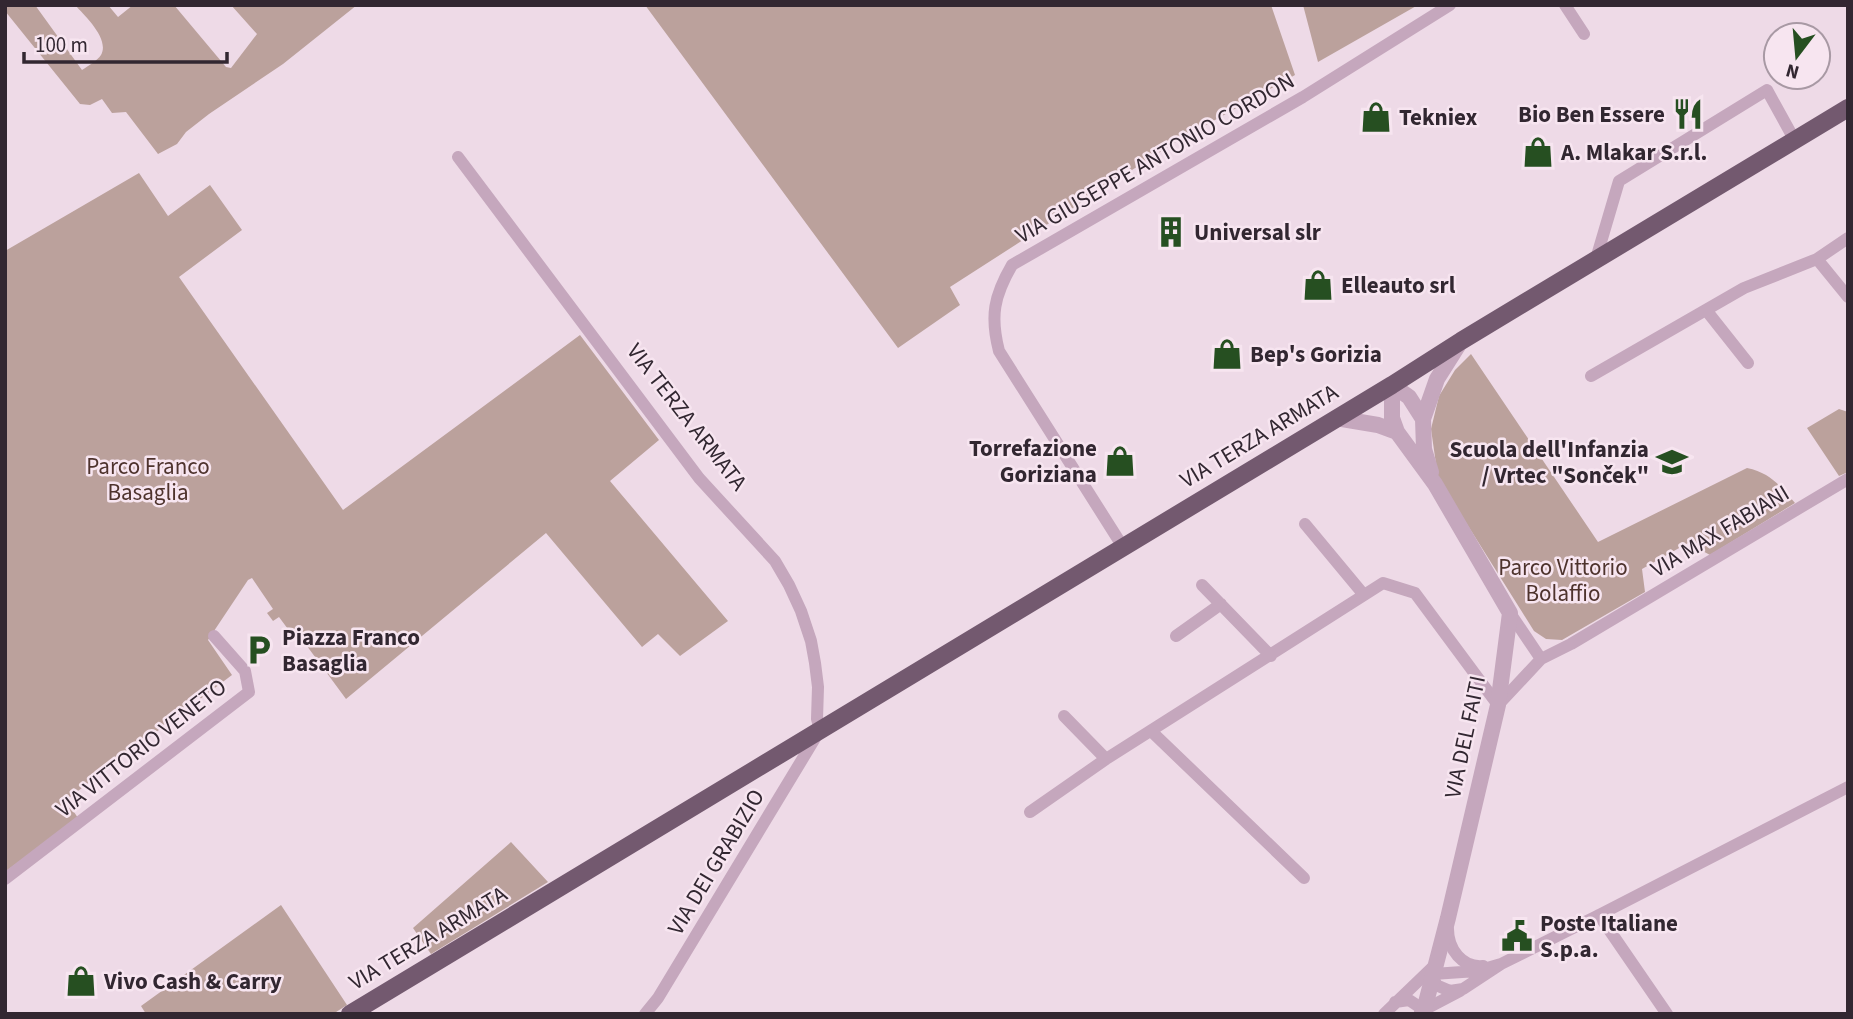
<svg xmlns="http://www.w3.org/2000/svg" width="1853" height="1019" font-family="'Source Sans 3',sans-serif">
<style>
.green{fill:#bba19c}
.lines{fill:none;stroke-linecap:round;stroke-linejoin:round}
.minor{stroke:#c5a7bd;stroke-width:12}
.tertiary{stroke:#c5a7bd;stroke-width:16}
.primary{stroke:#73596f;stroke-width:18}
.labels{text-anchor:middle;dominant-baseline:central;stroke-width:5;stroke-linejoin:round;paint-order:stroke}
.poi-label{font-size:23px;font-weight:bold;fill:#322731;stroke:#f7e5f0;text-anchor:start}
.street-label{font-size:23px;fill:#322731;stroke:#f7e5f0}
.park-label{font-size:23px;fill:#4e332d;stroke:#f7e5f0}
</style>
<rect width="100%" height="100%" fill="#eedae7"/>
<path class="green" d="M5,5H35L82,70C88,66 97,61 101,55C110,39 85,16 75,5H108L118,17L133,5H174L226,67L231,68L257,34L231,5H357L283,64L209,114L186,132L177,144L158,154L126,112L112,113L102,99L90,105L80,104L5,11Z
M645,5H1271L1295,75L1174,143L950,287L960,305L898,348Z
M1303,5H1418L1318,62Z
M139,173L168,216L210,185L242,230L179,277L343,510L580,335L659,440L610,481L728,621L680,656L658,634L642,647L546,533L346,699L304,642L299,644L279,617L273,621L267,613L273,609L252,578L248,580L208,640L232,675L66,800L78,818L5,872V251Z
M1471,354L1598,542L1747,468C1771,473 1780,486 1795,503L1710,555L1688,543L1642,569L1645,592L1562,640L1546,639L1534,631L1438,478L1431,429L1439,396L1455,370Z
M1839,409L1848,412V472L1839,476L1807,428Z
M511,842L548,882L431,954L413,928Z
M281,905L347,1005L333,1014H146L141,1006Z"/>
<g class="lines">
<path class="minor" d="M1565,5L1584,34
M458,157L699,478L775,561L789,585L801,611L811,641L815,663L818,687L817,719L820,730L658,998L645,1014
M1596,259L1619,181L1767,90L1794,139
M1817,259L1848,297
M1706,310L1748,363
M1591,376L1744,288L1817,259L1848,238
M1305,524L1364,595
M1123,547L999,351C990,316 994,296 1012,265L1303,97L1450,5
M1202,585L1271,656
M1510,613L1541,659
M1176,636L1221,604
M1064,716L1106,759
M1151,731L1304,878
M1030,812L1106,759L1383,583L1415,593L1498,705L1541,659L1571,644L1848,479
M5,879L249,692L245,671L214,636
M1599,915L1667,1014
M1448,929C1448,949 1462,968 1483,966
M1501,964L1477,971L1433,974L1436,985L1450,991L1463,989L1501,964L1599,915L1848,787
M1395,1002L1409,1000L1424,1010
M1420,1012L1460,991
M1384,1014L1436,964"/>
<path class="tertiary" d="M1392,385V418L1397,432L1435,484L1510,613L1498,705L1448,918L1423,1014
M1392,385L1409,397L1423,419L1424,449L1431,472
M1336,418L1378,425L1397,432
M1423,419L1437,379L1461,341"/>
<path class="primary" d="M350,1014L1392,385L1461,341L1848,108"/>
</g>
<defs>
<symbol id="restaurant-bare" viewBox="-9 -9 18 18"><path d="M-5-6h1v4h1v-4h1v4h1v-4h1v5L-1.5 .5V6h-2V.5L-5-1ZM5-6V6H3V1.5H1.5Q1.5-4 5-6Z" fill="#264f21" stroke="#f7e5f0" stroke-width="2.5" paint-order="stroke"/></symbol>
<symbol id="shop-bare" viewBox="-9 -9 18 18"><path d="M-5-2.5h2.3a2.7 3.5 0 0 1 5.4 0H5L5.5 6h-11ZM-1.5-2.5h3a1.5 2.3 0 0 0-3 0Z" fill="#264f21" stroke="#f7e5f0" stroke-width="2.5" paint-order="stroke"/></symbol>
<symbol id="building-bare" viewBox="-9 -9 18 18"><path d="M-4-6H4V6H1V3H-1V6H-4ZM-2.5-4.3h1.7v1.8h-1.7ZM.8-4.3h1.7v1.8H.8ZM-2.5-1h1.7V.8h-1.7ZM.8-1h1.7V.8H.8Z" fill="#264f21" stroke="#f7e5f0" stroke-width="2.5" paint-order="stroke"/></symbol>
<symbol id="school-bare" viewBox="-9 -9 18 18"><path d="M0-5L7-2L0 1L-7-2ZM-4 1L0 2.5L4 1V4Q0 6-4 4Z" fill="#264f21" stroke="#f7e5f0" stroke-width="2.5" paint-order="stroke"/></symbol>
<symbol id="parking-bare" viewBox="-9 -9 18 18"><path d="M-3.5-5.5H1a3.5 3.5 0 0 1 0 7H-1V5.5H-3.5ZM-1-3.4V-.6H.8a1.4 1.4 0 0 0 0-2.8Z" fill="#264f21" stroke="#f7e5f0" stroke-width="2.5" paint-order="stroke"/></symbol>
<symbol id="civic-bare" viewBox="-9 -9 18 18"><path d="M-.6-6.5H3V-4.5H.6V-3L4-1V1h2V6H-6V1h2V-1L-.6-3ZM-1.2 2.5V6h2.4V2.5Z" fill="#264f21" stroke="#f7e5f0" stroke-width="2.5" paint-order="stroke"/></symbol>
</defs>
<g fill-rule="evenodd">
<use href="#restaurant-bare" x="1666" y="92" width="44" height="44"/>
<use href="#shop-bare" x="1354" y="95" width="44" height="44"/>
<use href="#shop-bare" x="1516" y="130" width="44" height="44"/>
<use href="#building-bare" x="1149" y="210" width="44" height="44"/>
<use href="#shop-bare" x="1296" y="263" width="44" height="44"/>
<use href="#shop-bare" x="1205" y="332" width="44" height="44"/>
<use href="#shop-bare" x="1098" y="439" width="44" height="44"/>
<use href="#school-bare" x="1650" y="440" width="44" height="44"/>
<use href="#parking-bare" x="237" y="628" width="44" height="44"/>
<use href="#civic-bare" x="1495" y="914" width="44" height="44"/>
<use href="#shop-bare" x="59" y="959" width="44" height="44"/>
</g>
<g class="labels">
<g class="poi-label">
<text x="1665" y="114" text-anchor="end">Bio Ben Essere</text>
<text x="1399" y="117">Tekniex</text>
<text x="1561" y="152">A. Mlakar S.r.l.</text>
<text x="1194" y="232">Universal slr</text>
<text x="1341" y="285">Elleauto srl</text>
<text x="1250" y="354">Bep's Gorizia</text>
<text x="1097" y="448" text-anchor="end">Torrefazione<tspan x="1097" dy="26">Goriziana</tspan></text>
<text x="1649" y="449" text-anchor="end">Scuola dell'Infanzia<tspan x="1649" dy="26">/ Vrtec "Sonček"</tspan></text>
<text x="282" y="637">Piazza Franco<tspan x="282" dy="26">Basaglia</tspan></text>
<text x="1540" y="923">Poste Italiane<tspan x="1540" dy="26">S.p.a.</tspan></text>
<text x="104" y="981">Vivo Cash &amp; Carry</text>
</g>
<g class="street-label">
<text transform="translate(1155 158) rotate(-30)">VIA GIUSEPPE ANTONIO CORDON</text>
<text transform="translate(687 417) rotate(52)">VIA TERZA ARMATA</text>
<text transform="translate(1259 436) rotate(-31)">VIA TERZA ARMATA</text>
<text transform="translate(1720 531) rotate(-31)">VIA MAX FABIANI</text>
<text transform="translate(1465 737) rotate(-78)">VIA DEL FAITI</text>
<text transform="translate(141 748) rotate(-38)">VIA VITTORIO VENETO</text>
<text transform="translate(716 862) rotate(-59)">VIA DEI GRABIZIO</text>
<text transform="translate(428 938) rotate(-31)">VIA TERZA ARMATA</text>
</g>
<g class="park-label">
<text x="148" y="466">Parco Franco<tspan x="148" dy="26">Basaglia</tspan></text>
<text x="1563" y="567">Parco Vittorio<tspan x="1563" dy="26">Bolaffio</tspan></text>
</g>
</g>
<rect width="1853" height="1019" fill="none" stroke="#322731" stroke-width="14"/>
<g transform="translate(1797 56) rotate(196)"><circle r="33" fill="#f7e5f0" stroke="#a899a4" stroke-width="2"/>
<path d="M0-5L12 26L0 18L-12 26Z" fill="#264f21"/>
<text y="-10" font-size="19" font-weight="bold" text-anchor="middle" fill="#322731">N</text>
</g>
<path d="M24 52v10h203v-10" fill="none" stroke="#322731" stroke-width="3.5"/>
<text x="35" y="52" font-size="21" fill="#322731" stroke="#f7e5f0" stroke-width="5" paint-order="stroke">100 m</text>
</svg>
